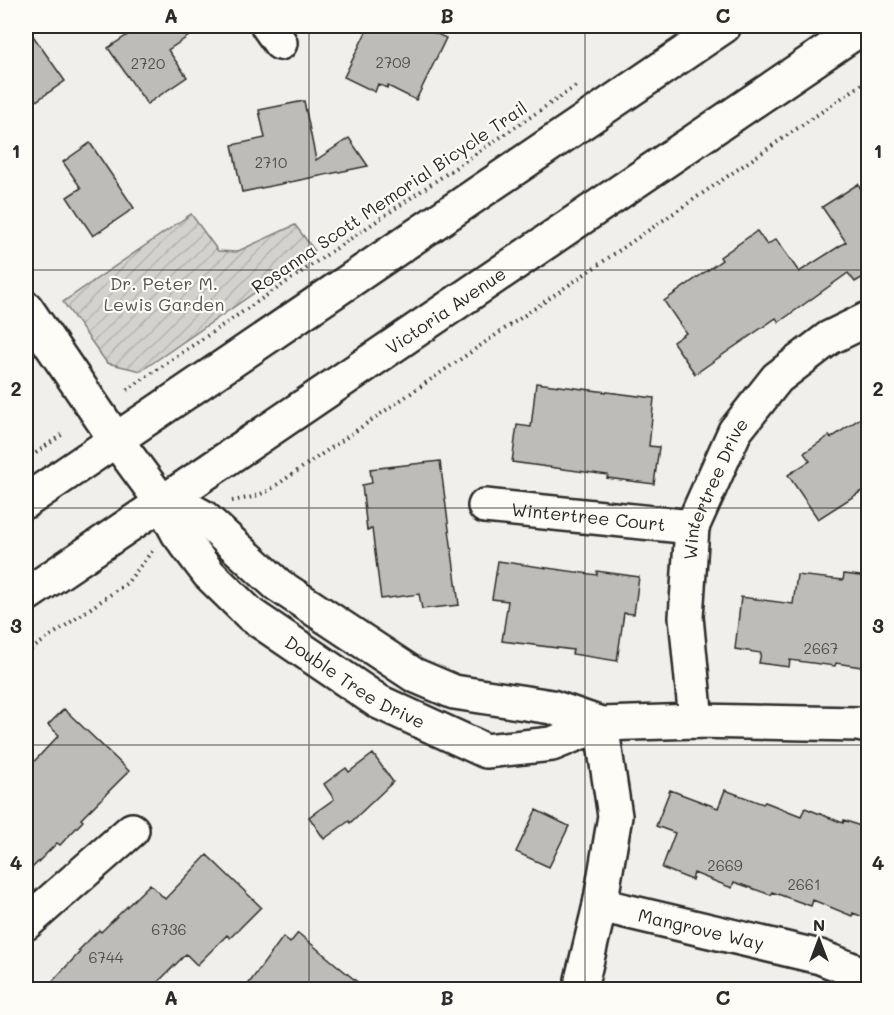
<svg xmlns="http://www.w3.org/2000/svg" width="894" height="1015" font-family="Mali,sans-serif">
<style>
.garden{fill:url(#garden-furrows);stroke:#7f7e7d;stroke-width:1.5}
.building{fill:#bdbcb8;stroke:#2b2b2b;stroke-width:1.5}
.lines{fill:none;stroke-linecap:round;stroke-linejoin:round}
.minor-casing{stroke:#2b2b2b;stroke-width:38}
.major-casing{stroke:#2b2b2b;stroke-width:38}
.path{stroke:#2b2b2b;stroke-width:4;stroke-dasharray:1.5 4.5;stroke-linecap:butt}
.minor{stroke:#fdfcf7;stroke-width:33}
.major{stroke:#fdfcf7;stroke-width:33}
.grid{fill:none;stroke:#2b2b2b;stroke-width:1.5;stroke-opacity:0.55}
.labels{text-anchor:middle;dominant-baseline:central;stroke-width:4.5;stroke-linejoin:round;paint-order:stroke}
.number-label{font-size:15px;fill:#504f4e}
.street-label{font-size:18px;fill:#2b2b2b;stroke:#fdfcf7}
.park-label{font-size:18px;fill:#555554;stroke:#fdfcf7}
.neatline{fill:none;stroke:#2b2b2b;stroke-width:2}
.grid-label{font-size:20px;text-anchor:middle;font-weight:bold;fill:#2b2b2b}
</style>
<defs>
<pattern id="garden-furrows" width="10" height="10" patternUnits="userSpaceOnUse" patternTransform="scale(1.5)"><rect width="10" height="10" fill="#d3d2cf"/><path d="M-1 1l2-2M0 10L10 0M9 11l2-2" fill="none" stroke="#b5b4b2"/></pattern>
</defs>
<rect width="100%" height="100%" fill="#f0efeb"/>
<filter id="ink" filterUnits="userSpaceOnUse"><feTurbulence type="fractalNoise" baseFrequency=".0167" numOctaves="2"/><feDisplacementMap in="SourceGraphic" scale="12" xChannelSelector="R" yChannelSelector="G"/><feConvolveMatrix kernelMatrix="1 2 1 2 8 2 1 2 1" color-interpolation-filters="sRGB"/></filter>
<g filter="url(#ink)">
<path class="garden" d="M191,214L218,251L236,252L295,225L315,251L141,371L107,363L63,302Z"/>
<path class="building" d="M26,26L65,81L26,108Z
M141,26H204L168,50L187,77L147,104L108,48Z
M369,26H420L446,38L416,100L388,86L387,88L378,84L375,92L344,77Z
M304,101L316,160L349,138L368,166L242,192L232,145L265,138L259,110Z
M90,143L134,208L93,236L67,197L81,188L63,162Z
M858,184L868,200V275V274L855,282L848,273L779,322L776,318L695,374L673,342L686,333L664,301L722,260L720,257L757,231L767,245L776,239L799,272L846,242L822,207Z
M536,383L654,398L649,446L659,447L654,484L607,478L608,475L512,462L517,425L531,427Z
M868,413V487L818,519L788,475L810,461L804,453L829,436L831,438Z
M440,461L459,605L422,609L419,594L381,599L372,529L367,530L362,485L372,483L370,469Z
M498,561L597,575V571L639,577L634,614L624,613L617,661L572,654L573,650L502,641L508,601L492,599Z
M844,574L868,577V668L836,663L835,666L790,660L789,667L759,663L761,653L735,649L741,597L793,604L797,575L843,580Z
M64,709L129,771L81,819L83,821L60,845L57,843L26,874V770L59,735L48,725Z
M373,754L393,782L350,823L349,821L324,839L309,817L334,799L324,784L346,768L349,772Z
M670,790L718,808L725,790L763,804L765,802L801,816L805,808L843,823L844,820L868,829V919L853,913L852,916L813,900L811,906L772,892L771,895L734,882L732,888L694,873L692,880L662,868L675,833L656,826Z
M536,810L569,826L549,867L516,852Z
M207,855L261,907L230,938L227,935L197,965L186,954L150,990H44L80,952L78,951L99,930L101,932L150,884L165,899Z
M298,933L367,990H244L283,937L290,943Z"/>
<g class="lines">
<defs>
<g id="minor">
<path d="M268,26L280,43"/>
<path id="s1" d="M26,308L116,440L161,501L178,533L209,574L251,615L379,702L486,751L552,744L601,724L696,721L858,724L868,726"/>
<path d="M161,501L183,506L203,517L278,585L414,675L454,692L552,707L601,724"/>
<path id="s2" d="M485,506L692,527"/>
<path id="s3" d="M696,721L686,617L692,527L735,431L777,378L829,338L868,319"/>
<path id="s4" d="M600,905L820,957L868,976"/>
<path d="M26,923L132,830"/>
<path d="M582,980L600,905L615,816L601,724"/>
</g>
<g id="major">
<path d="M26,501L724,26"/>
<path id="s5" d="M26,595L864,26"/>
</g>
</defs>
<use href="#minor" class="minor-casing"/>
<use href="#major" class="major-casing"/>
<path class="path" d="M127,390L579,84
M26,460L64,433
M232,501L253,497L268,491L868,80
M26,653L127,583L152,551"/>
<use href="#minor" class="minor"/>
<use href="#major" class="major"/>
</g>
</g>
<path class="grid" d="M309,26V990M585,26V990M26,270H868M26,508H868M26,745H868"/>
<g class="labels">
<g class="number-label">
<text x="393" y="62">2709</text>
<text x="148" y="63">2720</text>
<text x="271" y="162">2710</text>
<text x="821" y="648">2667</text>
<text x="725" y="865">2669</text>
<text x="804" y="884">2661</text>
<text x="169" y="929">6736</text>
<text x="106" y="957">6744</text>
</g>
<g class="street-label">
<text transform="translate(389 197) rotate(-34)">Rosanna Scott Memorial Bicycle Trail</text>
<text stroke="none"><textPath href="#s5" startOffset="507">Victoria Avenue</textPath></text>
<text stroke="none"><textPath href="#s3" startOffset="238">Wintertree Drive</textPath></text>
<text stroke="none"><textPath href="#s2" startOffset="104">Wintertree Court</textPath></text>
<text stroke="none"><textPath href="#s1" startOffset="506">Double Tree Drive</textPath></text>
<text stroke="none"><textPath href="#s4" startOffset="104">Mangrove Way</textPath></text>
</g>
<g class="park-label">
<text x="164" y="283">Dr. Peter M.<tspan x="164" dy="21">Lewis Garden</tspan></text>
</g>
</g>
<rect width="894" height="1015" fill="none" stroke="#fdfcf7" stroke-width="66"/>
<g transform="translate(819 940)" stroke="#fdfcf7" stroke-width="4.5" paint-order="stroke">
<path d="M0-4.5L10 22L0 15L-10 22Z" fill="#2b2b2b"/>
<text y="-9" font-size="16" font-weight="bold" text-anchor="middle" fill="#2b2b2b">N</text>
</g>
<rect x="33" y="33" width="828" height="949" class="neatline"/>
<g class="grid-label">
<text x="171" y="23">A</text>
<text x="447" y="23">B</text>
<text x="723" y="23">C</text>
<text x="16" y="158">1</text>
<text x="878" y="158">1</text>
<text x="16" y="396">2</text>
<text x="878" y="396">2</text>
<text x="16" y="633">3</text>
<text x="878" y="633">3</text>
<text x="16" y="870">4</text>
<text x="878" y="870">4</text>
<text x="171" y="1005">A</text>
<text x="447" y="1005">B</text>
<text x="723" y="1005">C</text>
</g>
</svg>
